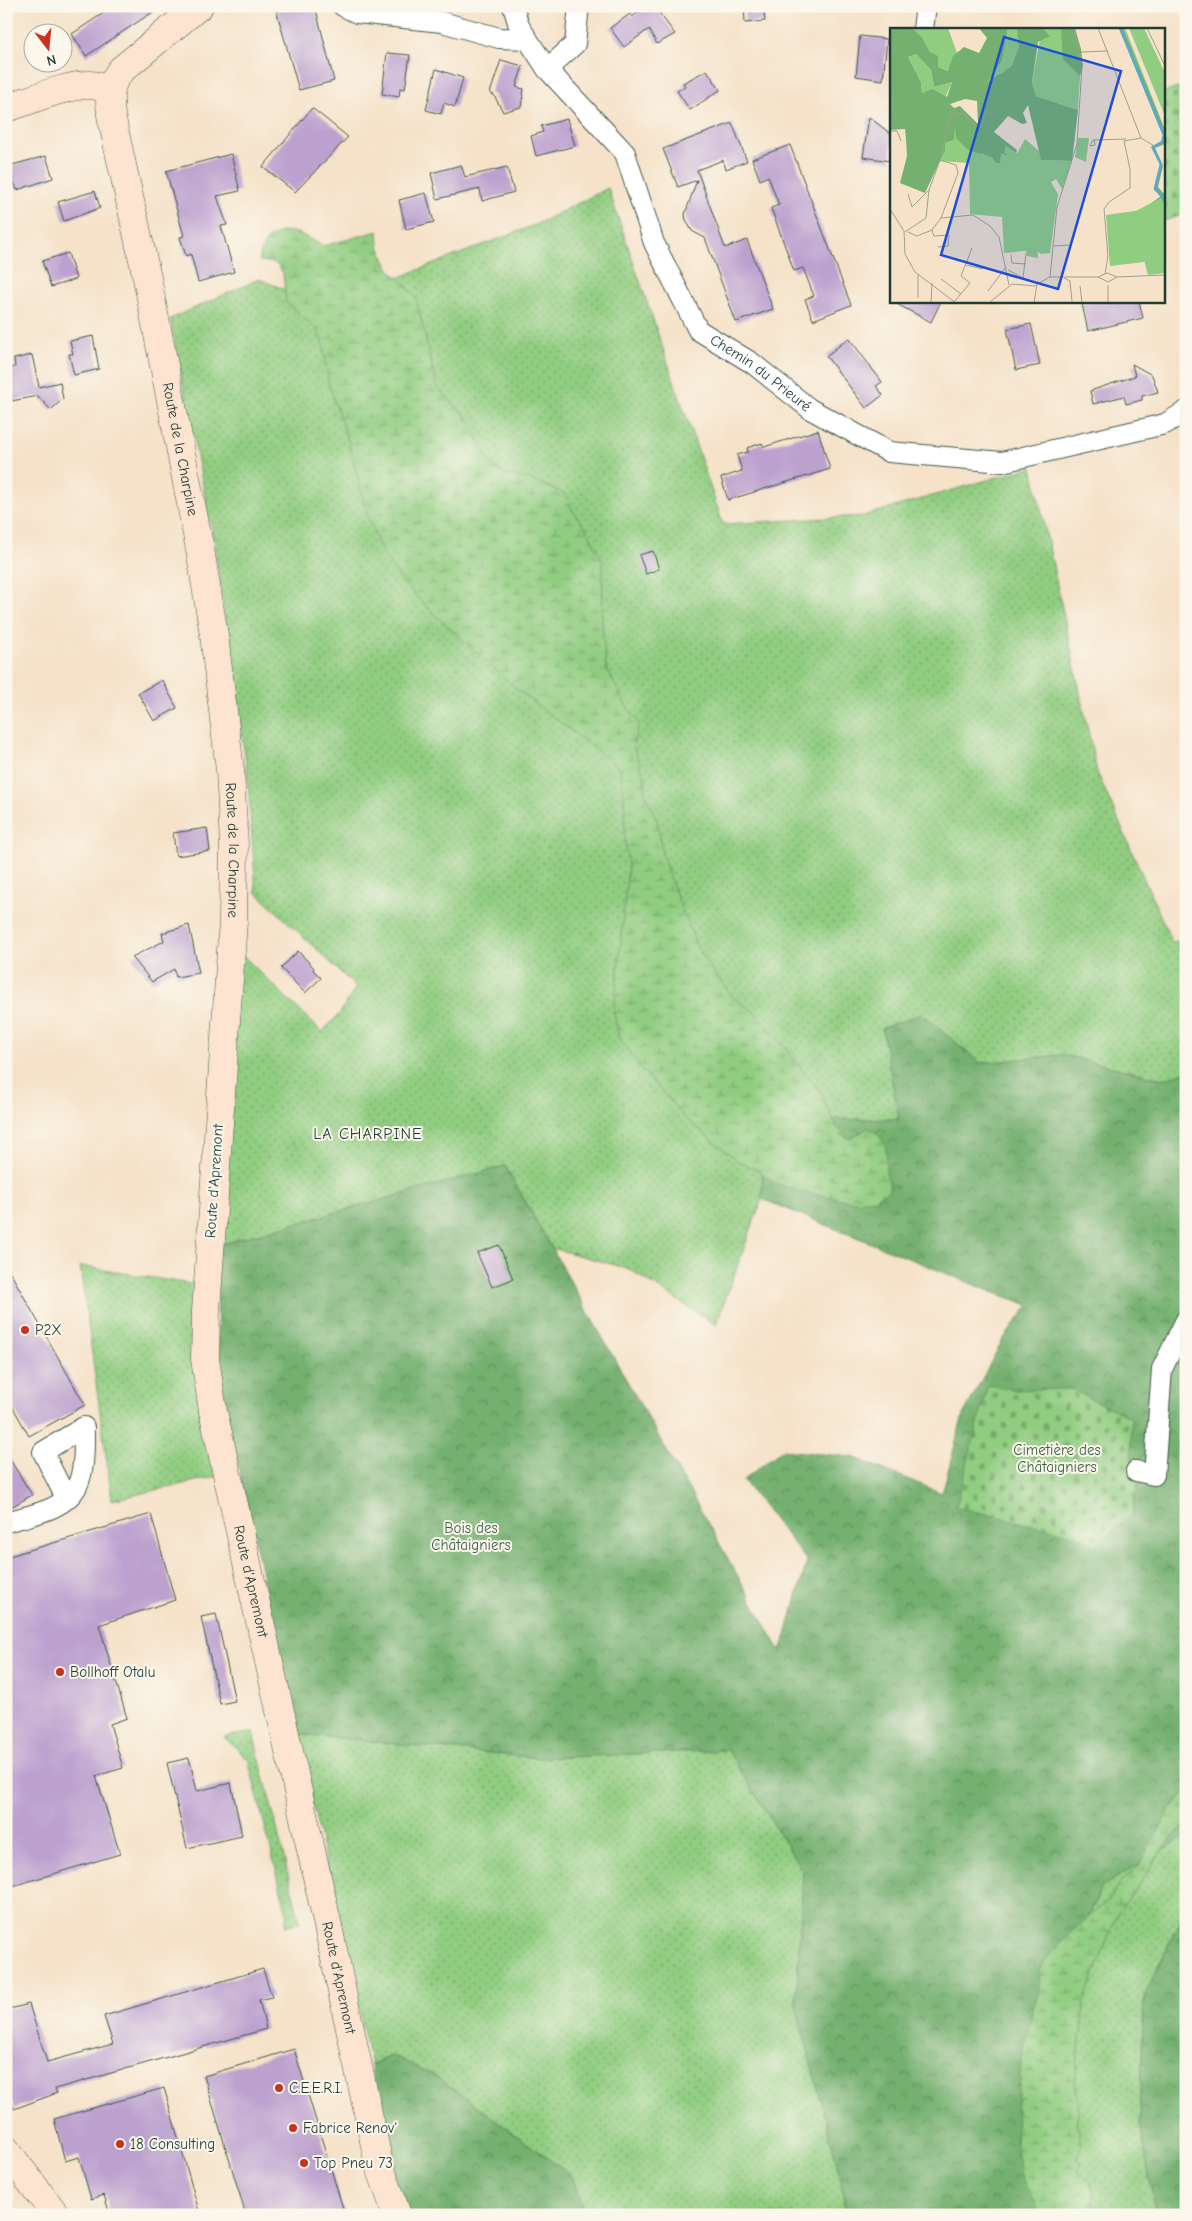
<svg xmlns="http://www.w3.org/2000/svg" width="1192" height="2221" font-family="'Comic Neue',sans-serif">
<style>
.grass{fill:url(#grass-dots);stroke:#58855a}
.forest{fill:url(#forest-crowns);stroke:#4a7652}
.wetland{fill:url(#wetland-marsh);stroke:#58855a}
.cemetery{fill:url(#cemetery-stones);stroke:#58855a}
.building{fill:#bca1cf}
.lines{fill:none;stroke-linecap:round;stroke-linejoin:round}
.street-casing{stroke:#3f564a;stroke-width:22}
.secondary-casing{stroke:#3f564a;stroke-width:29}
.street{stroke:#fff;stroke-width:20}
.secondary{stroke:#fde4d0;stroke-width:28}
.poi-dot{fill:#c8321e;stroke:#fbf7ec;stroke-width:2}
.labels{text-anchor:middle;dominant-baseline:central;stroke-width:4;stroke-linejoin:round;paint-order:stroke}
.street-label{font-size:15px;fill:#1f3d34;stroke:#fbf7ec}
.poi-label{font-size:15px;fill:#1f3d34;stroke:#fbf7ec;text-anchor:start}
.park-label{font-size:15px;fill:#3c6147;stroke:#fbf7ec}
.neighbourhood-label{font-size:16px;letter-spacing:1px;fill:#1f3d34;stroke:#fbf7ec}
.inset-river{fill:none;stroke:#59a8d3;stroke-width:2.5}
.inset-road{fill:none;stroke:#9fa08d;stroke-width:1}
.view{fill:#1d4ed8;fill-opacity:0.15;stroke:#1d4ed8;stroke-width:2.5}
.inset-edge{fill:none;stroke:#1f3d34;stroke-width:2.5}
</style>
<defs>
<pattern id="grass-dots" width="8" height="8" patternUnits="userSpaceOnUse" patternTransform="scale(1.25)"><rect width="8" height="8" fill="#91cd81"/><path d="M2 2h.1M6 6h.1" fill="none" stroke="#76a86a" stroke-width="1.8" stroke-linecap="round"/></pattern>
<pattern id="forest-crowns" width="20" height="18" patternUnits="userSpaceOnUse" patternTransform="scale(1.25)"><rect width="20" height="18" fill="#74b06f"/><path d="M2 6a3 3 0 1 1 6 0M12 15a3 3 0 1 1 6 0" fill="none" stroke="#5f905c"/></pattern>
<pattern id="wetland-marsh" width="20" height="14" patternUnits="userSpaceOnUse" patternTransform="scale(1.25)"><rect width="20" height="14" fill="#91cd81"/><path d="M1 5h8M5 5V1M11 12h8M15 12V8" fill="none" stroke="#76a86a"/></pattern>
<pattern id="cemetery-stones" width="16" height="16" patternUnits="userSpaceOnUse" patternTransform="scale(1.25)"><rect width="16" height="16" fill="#91cd81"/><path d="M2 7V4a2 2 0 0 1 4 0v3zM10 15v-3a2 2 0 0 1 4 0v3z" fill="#76a86a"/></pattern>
</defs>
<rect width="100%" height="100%" fill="#fbf7ec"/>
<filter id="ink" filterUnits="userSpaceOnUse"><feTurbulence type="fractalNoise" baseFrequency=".02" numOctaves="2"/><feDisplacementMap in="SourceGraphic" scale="10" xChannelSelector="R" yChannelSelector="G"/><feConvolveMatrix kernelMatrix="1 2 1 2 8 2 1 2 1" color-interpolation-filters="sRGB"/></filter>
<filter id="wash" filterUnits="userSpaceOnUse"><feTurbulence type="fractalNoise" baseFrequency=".0096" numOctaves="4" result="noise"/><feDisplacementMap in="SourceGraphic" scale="20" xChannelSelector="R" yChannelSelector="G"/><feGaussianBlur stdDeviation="1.12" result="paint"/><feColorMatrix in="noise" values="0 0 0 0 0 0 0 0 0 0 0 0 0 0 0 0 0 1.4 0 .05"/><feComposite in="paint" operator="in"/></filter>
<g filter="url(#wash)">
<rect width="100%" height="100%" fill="#f5e2c9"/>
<path class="grass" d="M608,188L723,524L863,516L1032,467L1097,772L1172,942L1186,940V1072L1162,1079L1063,1055L980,1063L922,1015L882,1028L900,1119L763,1120L762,1199L716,1325L629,1269L552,1248L505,1166L218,1245L238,951L322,1032L340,1013L356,987L256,892L247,771L214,542L170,319L259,279L325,306L537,224Z
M80,1266L197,1285L218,1476L112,1500Z
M253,1732L300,1922L285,1926L287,1914L248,1759L224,1737Z
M297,1734L539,1758L728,1750L803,1872L796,2005L839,2171L846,2215H585L572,2176L437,2077L392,2055L371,2065Z
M1186,1836V1908L1144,1997L1140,2123L1156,2215H1072L1045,2021L1102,1886Z"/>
<path class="forest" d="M922,1014L980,1063L1063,1055L1162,1079L1186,1072V1836L1102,1886L1045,2021L1072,2215H846L839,2171L796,2005L803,1872L728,1750L539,1758L297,1734L217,1368L218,1245L505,1166L781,1652L807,1561L743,1480L782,1450L853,1457L942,1493L963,1415L1002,1341L1029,1305L992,1292L762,1199L763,1120L899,1119L882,1028Z
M1186,1908V2215H1156L1140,2123L1144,1997Z
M392,2055L437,2077L572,2176L585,2215H387L371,2065Z"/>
<path class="wetland" d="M286,231L297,233L323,246L378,231L379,246L385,261L392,272L405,284L416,298L437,387L465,415L490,464L504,474L530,479L565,494L573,511L589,533L603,562L602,626L606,667L624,702L639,724L633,745L645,778V793L658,823L662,854L672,884L698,949L715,974L734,999L755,1012L798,1064L820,1091L836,1126L844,1136L851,1139L868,1128C891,1141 885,1148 886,1171C887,1178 890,1183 889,1190L875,1199L852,1201L825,1196L797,1191L774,1182L758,1170L738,1161L686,1119L640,1067L618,1036L614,1012L628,866L625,841V804L620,768L513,686L428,608L405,584L383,555L368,517L348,440L329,386L323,343L317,330L286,302L283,273L276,263L259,261C262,243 267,235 286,231Z
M1186,1793V1825L1169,1840L1137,1888L1117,1914L1085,1999L1075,2082L1079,2105L1077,2120L1081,2147L1077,2159L1081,2164L1077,2171C1081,2175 1087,2178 1090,2182C1098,2192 1090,2204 1094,2215H1041L1020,2172L1015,2142L1021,2063L1032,2012L1039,1991L1040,1970L1047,1958L1069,1934L1111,1898L1121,1881L1138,1867L1170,1809Z"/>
<path class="cemetery" d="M1186,85V214L1164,221L1163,93Z
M988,1385L1016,1390L1071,1389L1131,1418L1132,1461L1139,1479L1132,1514L1096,1546L1076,1535L956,1507Z"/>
<g id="blocks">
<path class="building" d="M114,6H162L86,56L72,34Z
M275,6H315L334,81L299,90Z
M647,6H654L675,34L657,44L649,29L624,47L610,28L630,14L632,17Z
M744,6H763L765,21L745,23Z
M860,36L887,39L883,80L856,76Z
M387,53L410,55L405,89L400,88L399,97L382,94Z
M501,60L523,66L516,87L524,89L521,107L503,112L494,95L490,93Z
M436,69L463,78L455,107L444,103L441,114L426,110Z
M707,70L720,90L690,110L677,91L685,86L683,83Z
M312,108L348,137L295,192L263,167Z
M869,117L891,134V161L863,157Z
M567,119L575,146L536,156L531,136L543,132L541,126Z
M732,123L747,161L726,169L723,160L697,170L725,248L747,240L773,309L736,322L705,238L692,231L686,220L685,214L697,180L678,187L663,149Z
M790,145L851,305L813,320L805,299L814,296L803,268L794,271L771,208L779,205L768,176L760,180L752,159Z
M231,154L240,191L217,196L227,225L221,226L234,272L198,282L191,254L186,256L180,237L184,236L166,171Z
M46,156L53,178L17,190L8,166Z
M461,165L465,177L507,167L514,192L482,201L480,189L437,199L431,173Z
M95,191L100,208L64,221L58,202Z
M426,193L434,222L406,229L399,200Z
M68,253L76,279L51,287L42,261Z
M891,301H941L931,322Z
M1094,301H1139L1143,318L1088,331L1082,304Z
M1031,324L1040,365L1016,370L1007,329Z
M93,336L99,369L74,375L69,354H73L70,341Z
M849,338L882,382L876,386L883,395L866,408L826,356Z
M32,355L39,387L60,382L63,399L51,410L38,396L6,402V369L15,367L14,359Z
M1132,364L1152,375L1158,392L1142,396V400L1126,404L1124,396L1093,404L1090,391L1135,376Z
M818,430L830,469L728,500L721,478L742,471L737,455L748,452L747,448L762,443L764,447Z
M653,551L659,569L646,574L639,555Z
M162,680L177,708L154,721L138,693Z
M207,828L210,851L176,856L173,833Z
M189,925L199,973L176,977L174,969L152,982L132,957L164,941L162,933Z
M298,951L314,968L313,970L321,978L305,993L281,968Z
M499,1245L513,1279L492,1287L477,1253Z
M6,1265L85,1405L29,1436L6,1395Z
M6,1453L32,1495L6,1510Z
M151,1514L175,1600L99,1625L127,1718L110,1724L123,1768L96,1776L120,1854L6,1888V1557Z
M216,1614L235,1701L220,1704L201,1617Z
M189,1758L197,1791L231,1783L242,1836L187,1848L167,1763Z
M263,1969L272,1997L259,2000L266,2029L55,2089L57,2093L14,2109L6,2087V2010L29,2004L47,2062L113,2044L104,2016Z
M294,2049L345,2215H246L204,2076Z
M164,2088L200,2215H110L104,2195L91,2199L79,2157L65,2161L54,2119Z"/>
</g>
</g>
<g filter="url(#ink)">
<use href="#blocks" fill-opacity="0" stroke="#3f564a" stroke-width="1"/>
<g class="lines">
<defs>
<g id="street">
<path d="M343,6L357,13L442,22L499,38L526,39"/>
<path id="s1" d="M513,6L519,26L547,69L625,153L654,243L698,330L752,363L810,409L889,452L1002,462L1165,424L1186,411"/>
<path d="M923,29L926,6"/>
<path d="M547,69L575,44L579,6"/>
<path d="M1136,1471L1154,1475L1162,1369L1186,1320"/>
<path d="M6,1522C30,1515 65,1510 77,1486C85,1471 84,1444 84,1427L43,1452L66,1498"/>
</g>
<g id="secondary">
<path id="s2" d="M199,6L121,70C108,87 109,94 111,115L147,278L201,555L214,635L230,770L234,845L233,921L206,1311L205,1359L213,1411L326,1917L379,2164L397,2215"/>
<path d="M6,108C29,101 68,84 91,85C98,85 103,88 109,92"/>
<path d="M6,2150L56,2215"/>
</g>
</defs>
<use href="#street" class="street-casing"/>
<use href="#secondary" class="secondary-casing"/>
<use href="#street" class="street"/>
<use href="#secondary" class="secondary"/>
</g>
</g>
<g class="poi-dot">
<circle cx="25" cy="1330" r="5"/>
<circle cx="60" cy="1672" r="5"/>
<circle cx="279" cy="2088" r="5"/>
<circle cx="293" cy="2128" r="5"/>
<circle cx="120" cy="2144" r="5"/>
<circle cx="304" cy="2163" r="5"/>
</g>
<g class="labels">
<g class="street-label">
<text stroke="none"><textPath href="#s1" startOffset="455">Chemin du Prieuré</textPath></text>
<text stroke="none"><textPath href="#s2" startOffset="490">Route de la Charpine</textPath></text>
<text stroke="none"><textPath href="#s2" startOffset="895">Route de la Charpine</textPath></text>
<text transform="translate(214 1181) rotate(-86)">Route d'Apremont</text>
<text stroke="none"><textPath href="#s2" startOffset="1632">Route d'Apremont</textPath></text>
<text stroke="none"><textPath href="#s2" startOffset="2038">Route d'Apremont</textPath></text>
</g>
<g class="poi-label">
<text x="35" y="1330">P2X</text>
<text x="70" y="1672">Bollhoff Otalu</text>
<text x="289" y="2088">C.E.E.R.I.</text>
<text x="303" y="2128">Fabrice Renov'</text>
<text x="130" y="2144">18 Consulting</text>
<text x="314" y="2163">Top Pneu 73</text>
</g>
<g class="park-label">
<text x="1057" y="1450">Cimetière des<tspan x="1057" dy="17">Châtaigniers</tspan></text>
<text x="471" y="1528">Bois des<tspan x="471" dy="17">Châtaigniers</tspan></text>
</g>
<g class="neighbourhood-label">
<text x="368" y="1134">LA CHARPINE</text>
</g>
</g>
<g transform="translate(890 28)">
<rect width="275" height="275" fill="#f5e2c9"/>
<path d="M22,0H58L67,25L59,43L48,39L32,9ZM118,0H126L122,33L113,45L103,47L112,32ZM152,0H171L190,48L188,82L146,68L142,54ZM233,0H235L275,102L246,34ZM239,0H254L275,45V88ZM26,26L41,42L44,59L62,54L55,70L45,62L32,65L31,54L18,29ZM65,100L67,106L93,127L111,126L125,129L135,111L149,123L152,132L182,133L172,161L166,151L161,154L168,166L160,225L151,226L145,222L114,225L112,189L80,186L79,135L48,133L55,115L64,112ZM188,110H199L196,134L185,129ZM252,182L275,192L254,234L220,238L216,187Z" fill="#91cd81"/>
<path d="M0,0H22L32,9L40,24L48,28V39L58,43L63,28L74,19L89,25L97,10L89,0H118L112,32L103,47L113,45L122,33L126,0H152L160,8L148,14L142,54L146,68L188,82L182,133L151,132L138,77L133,85L137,95L132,96L118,88L104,104L127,122L125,129L111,126L110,135H106L102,129L78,122L66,110L65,100L64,112L55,115V122L35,165L10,155L17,128L16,111L15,101L0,102ZM26,26L41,42L44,59L62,54L57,69L43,61L32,65L31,54L18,29ZM75,71L87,73L88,96L70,78L64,80L60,76ZM171,0H185L191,21L193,38L190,48L173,31ZM229,0H233L275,102V116L265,120L273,138L268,159L275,167V191L252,182L271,168L264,162L270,137L261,119L272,113L273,108Z" fill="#74b06f" fill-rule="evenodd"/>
<path d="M123,0H127L129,19L122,38L94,56L118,34L123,17ZM116,118L128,126L136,141L129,168L146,196L148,230L137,228L133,202L127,197L126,148L117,126L114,125ZM271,170L275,177V192L269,193V215L259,224L260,232H254L250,220H246L229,225L224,238H220L222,207L240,201L245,205L242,185Z" fill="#91cd81"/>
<path d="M275,192V245L258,247L254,232H260L258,219L269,215L266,195Z" fill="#91cd81"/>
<path class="inset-river" d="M230,0L274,107L272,114L263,119L271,136L265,160L275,173"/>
<path class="inset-road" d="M208,0L251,110M257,0L275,38M191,24L218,23M0,103H7L11,113M251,110L266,119M204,112L205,117L200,118L202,113L204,112L236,111M18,166L22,179L39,162M0,181L14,203L15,226L25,244L66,275M51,190L83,187L100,198L109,209L119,257M42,202L44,208L59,207L58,218L48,219M15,204L36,190L39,162L50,132L61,86H75L85,98L93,94L96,83L109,90M18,204L27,208L42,202L51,190L68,145L66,137L50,132M163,218L179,217M121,227L122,235L136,236M76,237L93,241M118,242L135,251M215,246L218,228L214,181L219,174L240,160V141L234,113L251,110M160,249L167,179L187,116L192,38L184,0M160,249H208L217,245L227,249L275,247M208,249L218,254L227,249M133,250L136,225M174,250L180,253L182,273M51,251L71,266M218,257V275M190,258L192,275M98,263L116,239M28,270V247M64,274L80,255L71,248L82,220M41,275L42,255M99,275L122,256L146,258M144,275L147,256L160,249"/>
<path class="view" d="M114,9L231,43L168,261L51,227Z"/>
<rect width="275" height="275" class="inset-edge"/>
</g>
<rect width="1192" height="2221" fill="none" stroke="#fbf7ec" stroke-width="25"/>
<g transform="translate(48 48) rotate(164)"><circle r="24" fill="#fbf7ec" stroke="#a3ada2"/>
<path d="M0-4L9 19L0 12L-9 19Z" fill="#c8321e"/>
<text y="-8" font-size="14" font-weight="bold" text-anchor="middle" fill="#1f3d34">N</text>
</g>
</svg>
